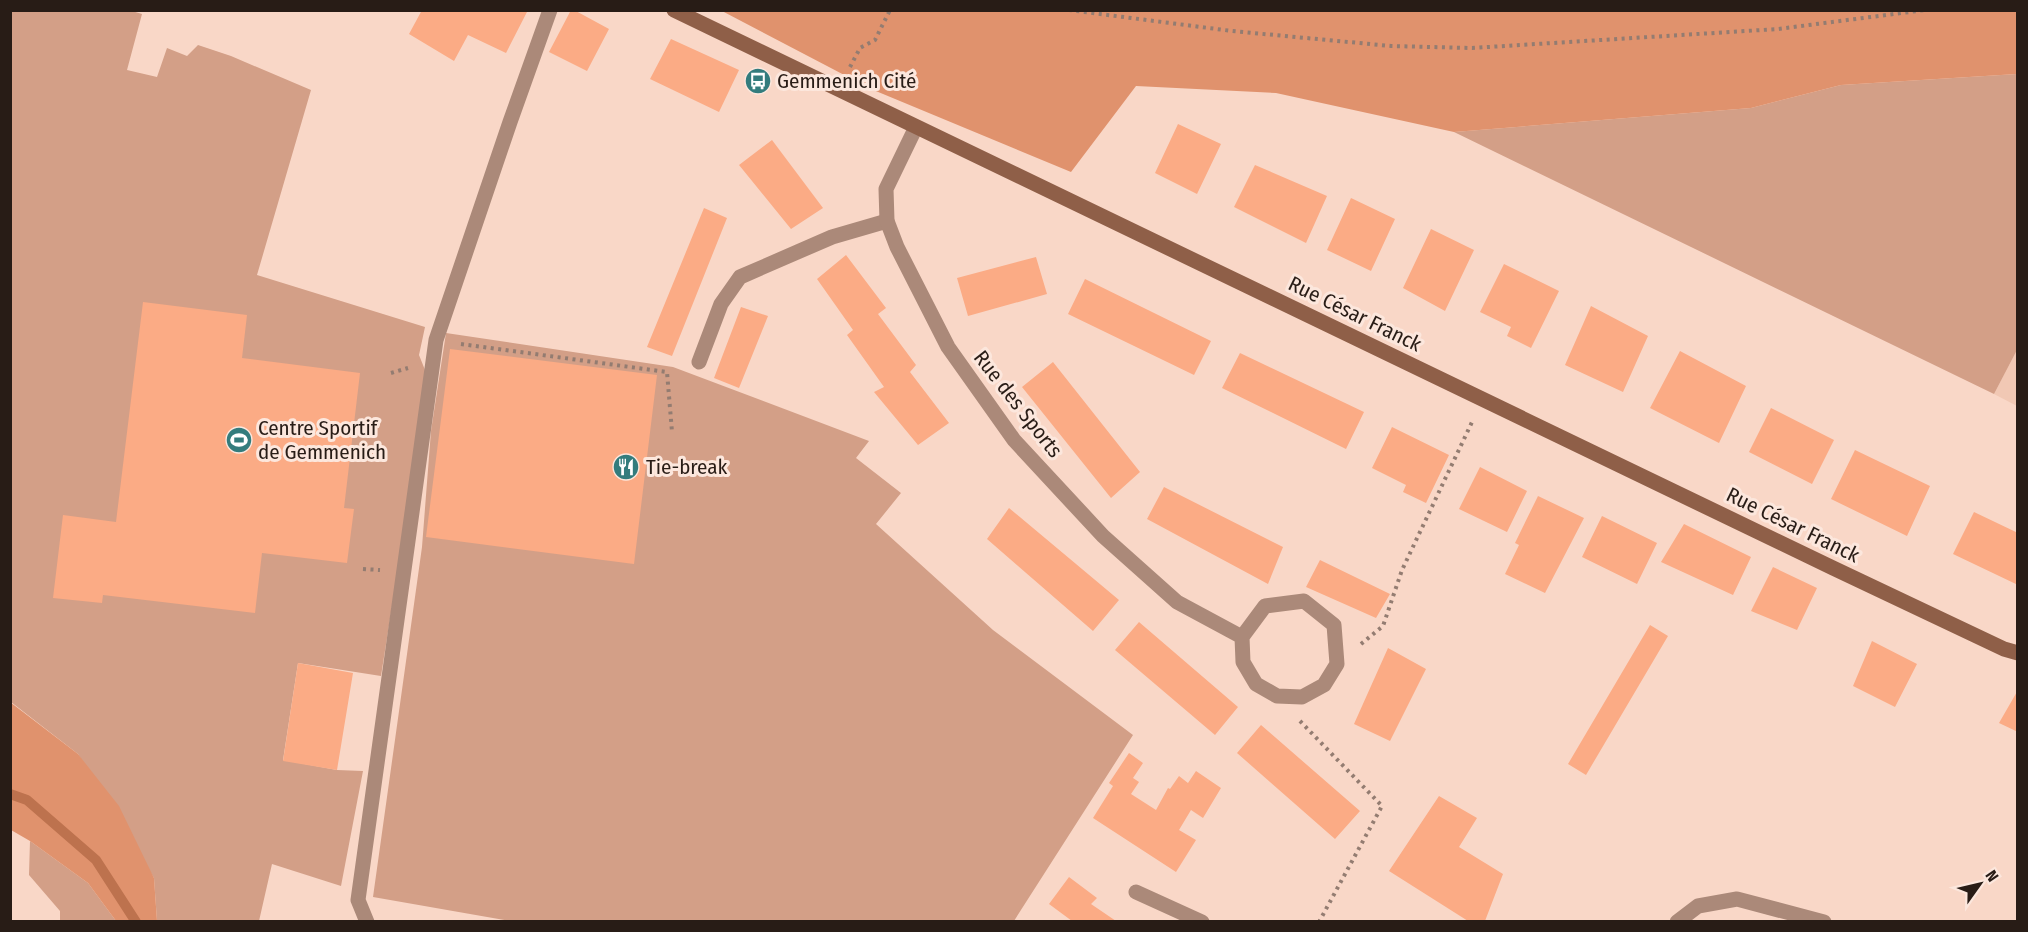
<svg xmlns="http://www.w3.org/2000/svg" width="2028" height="932" font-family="'Fira Sans Condensed',sans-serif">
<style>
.built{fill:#f1c8b4}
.green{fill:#d39f87}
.forest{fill:#e0926d}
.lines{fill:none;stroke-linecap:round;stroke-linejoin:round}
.stream{stroke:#bd724e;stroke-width:10}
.building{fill:#fbab85}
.path{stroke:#937c71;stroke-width:4;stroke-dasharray:3 4.5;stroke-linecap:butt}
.lane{stroke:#ab8979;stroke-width:15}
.street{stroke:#ab8979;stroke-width:15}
.secondary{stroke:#8f5f48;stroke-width:15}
.labels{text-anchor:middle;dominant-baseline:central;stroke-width:6;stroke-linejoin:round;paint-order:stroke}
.poi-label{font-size:21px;fill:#281c16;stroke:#fce7dd;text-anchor:start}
.street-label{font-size:21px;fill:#281c16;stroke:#fce7dd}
</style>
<rect width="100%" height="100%" fill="#f9d7c7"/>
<path class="built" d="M2017,350V406L1994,394Z"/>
<path class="green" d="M10,11H132L142,14L127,70L157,77L167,48L187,56L198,45L231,56L311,90L257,275L425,327L419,355L425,370L409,498L381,676L298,663L283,760L337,770L363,771L341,886L272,864L259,921H157L154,878L78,754L11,702Z
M2017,74V350L1994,394L1454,132L1751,108L1841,85Z
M446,333L673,367L869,441L856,458L901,493L876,524L993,630L1133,735L1014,921L516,922L373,897L422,547L431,431Z
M30,841L88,883L116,921H60V911L29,875Z"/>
<path class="forest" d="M2017,10V74L1841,85L1751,108L1454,132L1276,93L1136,86L1071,172L871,89L722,11Z
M10,702L78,754L119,806L154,878L157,921H116L88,883L30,841L11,830Z"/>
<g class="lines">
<path class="stream" d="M10,794L27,800L96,860L136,922"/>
</g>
<path class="building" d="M422,10H528L506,53L468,35L454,61L409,34Z
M571,10H574L609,29L587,71L549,52Z
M671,39L739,70L719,112L650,79Z
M1178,124L1221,144L1197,194L1155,173Z
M772,140L823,208L791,229L739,165Z
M1255,165L1327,196L1306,243L1234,207Z
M1351,198L1395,219L1371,271L1327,250Z
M704,208L727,218L672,356L647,347Z
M1431,229L1474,250L1445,311L1403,288Z
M846,255L886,308L878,314L916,365L910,372L949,423L918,445L874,392L884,387L847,335L853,330L817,279Z
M1036,257L1047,294L968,316L957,278Z
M1504,264L1559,291L1531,348L1507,336L1511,327L1480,312Z
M1085,279L1211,341L1194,375L1068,314Z
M143,302L247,315L242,358L360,373L344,508L354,509L347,563L262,553L255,613L103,595L102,603L53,598L63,515L116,522Z
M1591,306L1648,336L1623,392L1565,365Z
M741,307L768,316L739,388L714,378Z
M450,349L657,375L634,564L426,537Z
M1680,351L1746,386L1719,443L1650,408Z
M1240,353L1364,412L1346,449L1222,388Z
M1053,362L1140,472L1111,498L1022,387Z
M1771,408L1834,440L1812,484L1749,452Z
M1392,427L1449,455L1426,503L1403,492L1406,485L1372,468Z
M1855,450L1930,486L1907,536L1831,499Z
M1480,467L1527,491L1507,532L1459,509Z
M1164,487L1283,547L1268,584L1147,519Z
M1538,496L1584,518L1545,593L1505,574L1519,545L1515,543Z
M1009,508L1119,600L1093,631L987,539Z
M1974,512L2018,533V585L1953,554Z
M1602,516L1657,543L1637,584L1582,557Z
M1684,524L1751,557L1733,595L1661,562Z
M1320,560L1390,594L1376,618L1306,587Z
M1773,567L1817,588L1797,630L1751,611Z
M1139,622L1238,707L1215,735L1115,650Z
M1650,625L1668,636L1586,775L1568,764Z
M1872,641L1917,664L1895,707L1853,686Z
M1388,648L1426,669L1390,741L1354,724Z
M298,663L353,673L337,770L283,761Z
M2018,690V732L1999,723Z
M1261,725L1360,811L1335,839L1237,753Z
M1129,753L1143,763L1133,778L1139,782L1131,794L1156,810L1168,788L1170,789L1179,776L1188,783L1196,771L1221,788L1203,818L1191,810L1179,830L1196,840L1176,872L1093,818L1113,786L1109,783Z
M1439,796L1477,818L1459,847L1503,874L1485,921H1468L1389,871Z
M1069,877L1097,898L1091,904L1116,921H1072L1049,904Z"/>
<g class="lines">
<path class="path" d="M1069,10L1232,31L1391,46L1472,48L1778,29L1925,10
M850,67L860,48L875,40L890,10
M461,344L667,372L672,432
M391,373L408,368
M363,569L380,570
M1361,644L1383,626L1402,570L1473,420
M1300,721L1382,806L1319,922"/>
<path class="lane" d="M699,362L721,304L740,277L832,237L887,221
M1136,892L1202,922
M1677,922L1698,906L1737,899L1824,922"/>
<path class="street" d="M916,127L886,189L887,221L897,247L948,347L1014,440L1103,536L1177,602L1242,637
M1304,601L1334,625L1337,664L1324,685L1302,697L1277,696L1256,684L1243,662L1242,637L1265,606Z
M367,922L358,900L436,340L510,122L550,10"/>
<path class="secondary" d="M674,10L1833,568L2004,649L2018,653"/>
</g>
<defs>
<symbol id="bus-disc" viewBox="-11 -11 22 22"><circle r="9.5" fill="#337c7d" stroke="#fce7dd"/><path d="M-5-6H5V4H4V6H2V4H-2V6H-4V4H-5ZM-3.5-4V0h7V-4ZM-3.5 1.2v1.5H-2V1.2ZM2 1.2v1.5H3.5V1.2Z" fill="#fff"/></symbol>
<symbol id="stadium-disc" viewBox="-11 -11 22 22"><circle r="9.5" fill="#337c7d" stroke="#fce7dd"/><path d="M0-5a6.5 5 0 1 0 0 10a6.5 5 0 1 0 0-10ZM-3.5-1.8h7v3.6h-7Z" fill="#fff"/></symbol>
<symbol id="restaurant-disc" viewBox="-11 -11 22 22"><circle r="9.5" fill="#337c7d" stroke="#fce7dd"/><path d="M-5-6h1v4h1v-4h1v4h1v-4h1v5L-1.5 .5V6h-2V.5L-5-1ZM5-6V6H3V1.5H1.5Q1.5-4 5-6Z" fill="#fff"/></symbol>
</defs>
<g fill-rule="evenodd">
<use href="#bus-disc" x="743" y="66" width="30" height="30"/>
<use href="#stadium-disc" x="224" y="425" width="30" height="30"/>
<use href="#restaurant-disc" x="611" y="452" width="30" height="30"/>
</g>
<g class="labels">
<g class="poi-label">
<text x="777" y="81">Gemmenich Cité</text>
<text x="258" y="428">Centre Sportif<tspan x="258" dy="24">de Gemmenich</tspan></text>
<text x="646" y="467">Tie-break</text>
</g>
<g class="street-label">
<text transform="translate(1355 314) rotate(26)">Rue César Franck</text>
<text transform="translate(1018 404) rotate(52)">Rue des Sports</text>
<text transform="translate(1793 525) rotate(26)">Rue César Franck</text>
</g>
</g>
<rect width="2028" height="932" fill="none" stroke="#281c16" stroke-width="24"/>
<g transform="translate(1980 884) rotate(56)" stroke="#fce7dd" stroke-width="4.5" paint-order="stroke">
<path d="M0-4.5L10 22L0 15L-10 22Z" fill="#281c16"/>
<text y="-9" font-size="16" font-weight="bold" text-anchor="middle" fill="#281c16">N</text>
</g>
</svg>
